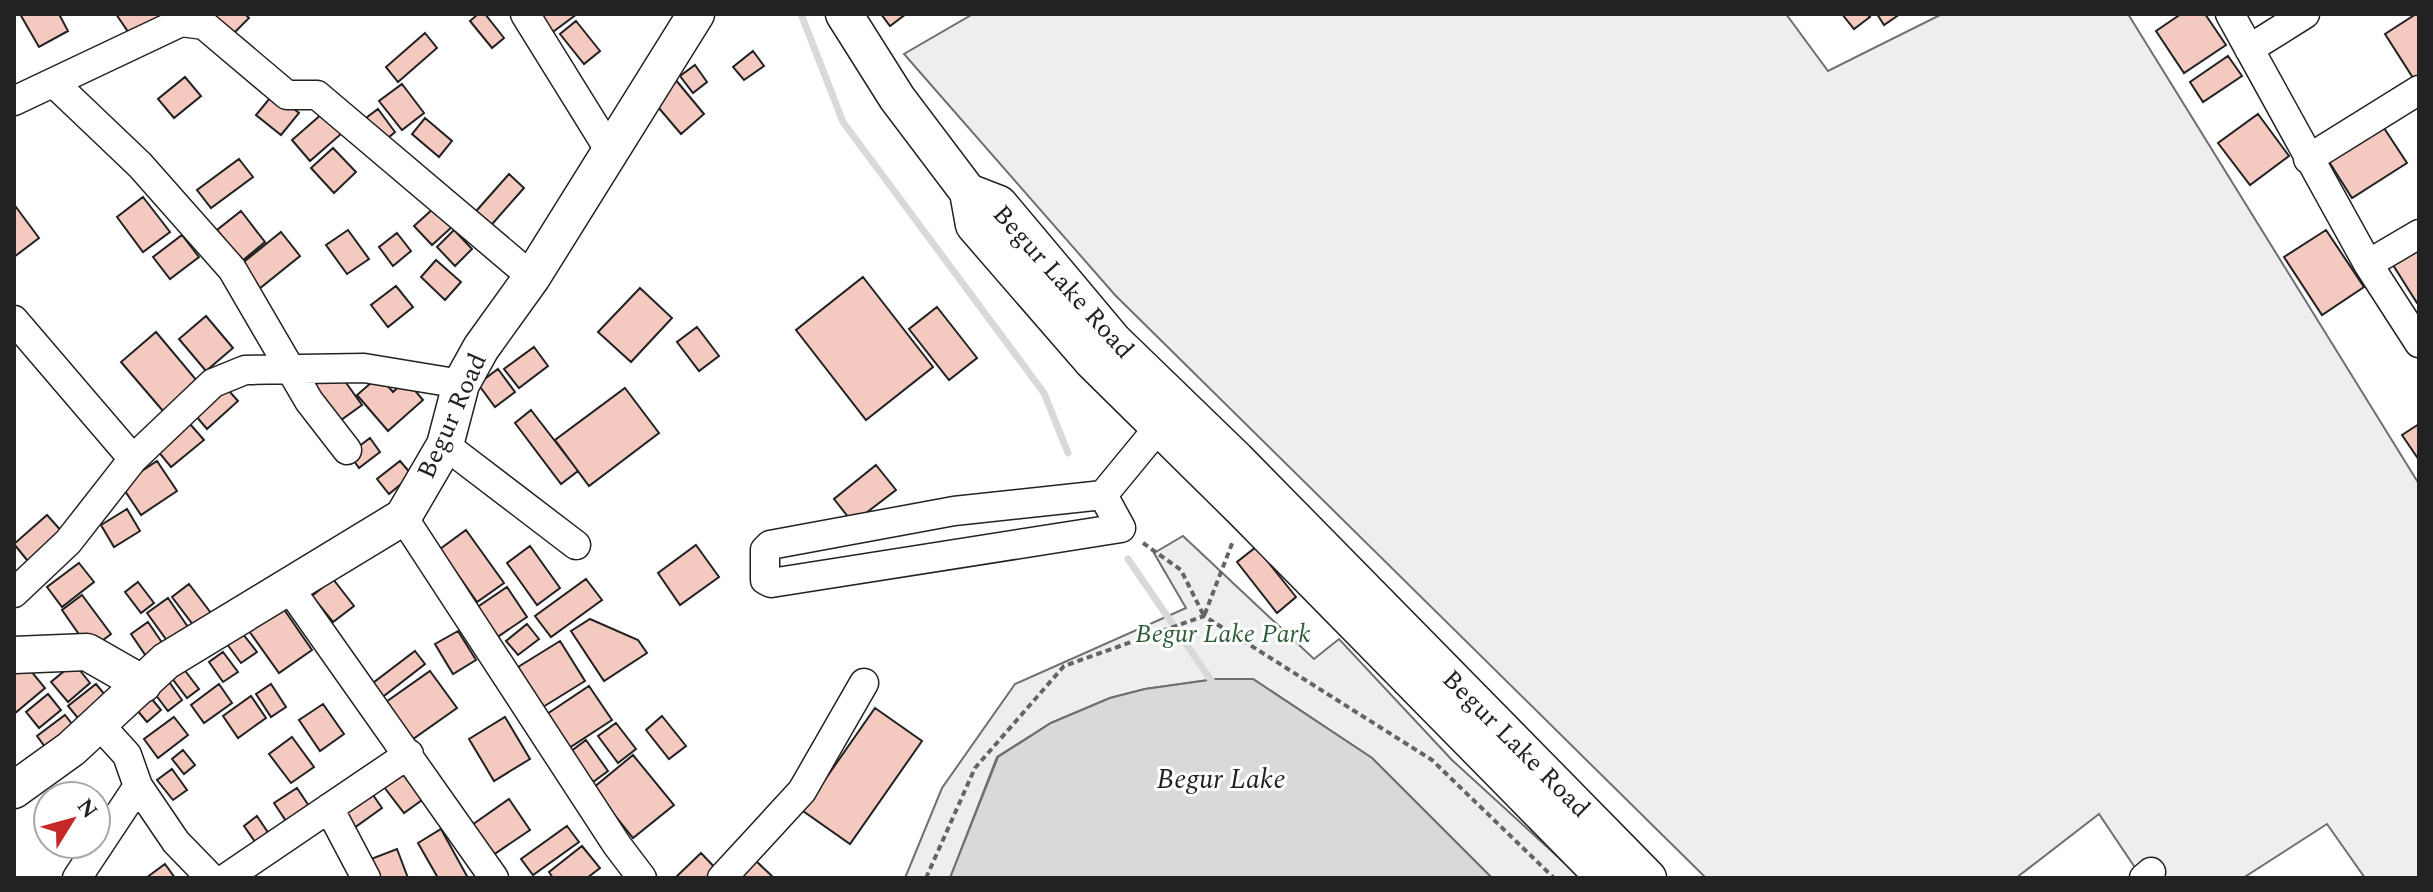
<svg xmlns="http://www.w3.org/2000/svg" width="2433" height="892" font-family="Spectral,serif">
<style>
.green{fill:#eee;stroke:#6f6f6f;stroke-width:2}
.water{fill:#d9d9d9;stroke:#6f6f6f;stroke-width:2}
.lines{fill:none;stroke-linecap:round;stroke-linejoin:round}
.stream{stroke:#d9d9d9;stroke-width:7}
.building{fill:#f3c9c0;stroke:#222;stroke-width:2}
.minor-casing{stroke:#222;stroke-width:31}
.major-casing{stroke:#222;stroke-width:39}
.path{stroke:#646464;stroke-width:4;stroke-dasharray:6 4;stroke-linecap:butt}
.minor{stroke:#fff;stroke-width:28}
.major{stroke:#fff;stroke-width:36}
.labels{text-anchor:middle;dominant-baseline:central;stroke-width:6;stroke-linejoin:round;paint-order:stroke}
.street-label{font-size:26px;fill:#222;stroke:#fff}
.park-label{font-size:26px;font-style:italic;fill:#2f5e38;stroke:#fff}
.water-label{font-size:28px;font-style:italic;fill:#222;stroke:#fff}
</style>
<rect width="100%" height="100%" fill="#fff"/>
<path class="green" d="M973,14H1786L1828,71L1942,14H2128L2419,484V878H2365L2327,824L2243,878H2142L2099,814L2016,878H1706L1115,295L904,54Z
M1183,536L1314,659L1339,639L1452,760L1581,878H1492L1372,758L1253,679H1216L1145,689L1110,698L1051,723L997,757L950,878H905L942,788L1015,684L1186,608L1154,553Z"/>
<path class="water" d="M1216,679H1253L1372,758L1492,878H950L998,757L1051,723L1110,698L1145,689Z"/>
<g class="lines">
<path class="stream" d="M801,14L843,122L1044,393L1068,453
M1128,559L1215,686"/>
</g>
<path class="building" d="M20,14H59L68,31L39,47Z
M116,14H158L161,19L133,39Z
M208,14H245L249,18L230,37Z
M478,14H485L504,38L492,48L470,21Z
M536,14H577L550,34Z
M881,14H906L890,26Z
M1842,14H1867L1870,17L1854,29Z
M1877,14H1900L1884,25Z
M2181,14H2205L2226,45L2184,73L2156,31Z
M2416,14H2419V78L2415,81L2385,34Z
M576,21L600,51L584,64L560,34Z
M425,33L437,48L398,82L386,67Z
M753,51L764,66L744,80L733,67Z
M2228,56L2242,76L2203,102L2190,82Z
M695,65L707,82L693,93L680,76Z
M185,77L201,96L174,118L158,99Z
M675,79L704,114L681,134L652,100Z
M402,84L424,113L402,130L379,101Z
M274,93L299,113L281,135L256,115Z
M378,109L395,132L381,144L362,121Z
M323,113L341,134L310,161L292,140Z
M2258,114L2289,156L2250,185L2218,143Z
M425,118L452,141L439,157L412,134Z
M2380,122L2407,163L2352,198L2326,157Z
M333,148L356,172L334,193L311,168Z
M239,159L253,177L211,208L197,190Z
M509,174L524,188L486,231L470,218Z
M143,197L170,232L143,252L117,217Z
M16,207L39,238L14,257V209Z
M435,207L453,226L432,245L414,226Z
M241,211L265,242L242,261L217,230Z
M348,230L369,259L347,274L326,245Z
M454,230L472,249L455,266L437,247Z
M2326,230L2364,287L2322,315L2284,257Z
M281,232L300,256L259,289L240,265Z
M397,233L411,251L393,266L379,247Z
M182,235L199,257L170,279L153,257Z
M2419,248V303H2417L2393,265Z
M436,260L461,282L445,300L421,277Z
M863,277L933,367L866,420L796,330Z
M396,286L413,307L388,327L371,305Z
M640,288L672,318L631,362L598,332Z
M937,307L977,358L949,380L909,329Z
M206,316L233,348L206,371L179,339Z
M697,327L719,356L699,371L677,342Z
M156,332L198,382L163,411L121,362Z
M534,347L548,366L519,388L504,369Z
M498,369L515,392L495,407L478,384Z
M339,373L362,405L334,425L304,384Z
M379,376L393,392L406,380L423,400L388,431L357,395Z
M221,382L238,401L207,429L190,409Z
M625,388L659,433L589,486L555,440Z
M531,410L578,471L561,484L515,423Z
M190,424L204,440L171,467L157,450Z
M2419,424V460L2402,435Z
M370,438L380,452L359,468L349,454Z
M157,461L177,491L141,515L121,485Z
M400,461L412,475L389,494L377,479Z
M876,465L896,490L853,523L834,499Z
M127,509L140,531L114,547L101,525Z
M47,515L65,535L31,565L14,544Z
M466,530L504,583L477,602L440,549Z
M696,545L719,577L680,605L658,573Z
M530,546L560,588L537,605L507,563Z
M1256,547L1296,597L1277,613L1237,562Z
M79,563L94,582L62,607L47,587Z
M333,579L354,606L333,622L312,596Z
M586,579L602,600L551,637L535,616Z
M138,582L154,603L141,613L125,592Z
M189,584L214,617L197,630L172,597Z
M507,587L527,617L496,638L476,608Z
M82,595L111,634L90,650L62,610Z
M168,598L188,627L168,642L147,613Z
M283,608L312,650L279,673L249,631Z
M590,619L638,640L647,653L604,681L571,631Z
M148,622L165,647L148,659L131,634Z
M527,624L539,639L518,655L506,641Z
M239,629L257,652L241,663L224,640Z
M458,631L476,660L453,674L435,644Z
M560,641L585,681L543,707L518,667Z
M415,651L425,664L380,699L369,686Z
M223,652L238,672L223,682L209,662Z
M74,663L90,683L68,702L51,682Z
M26,665L45,688L14,714V675Z
M183,668L199,689L187,698L171,677Z
M430,671L457,708L413,739L386,702Z
M167,679L182,700L168,711L152,690Z
M96,684L110,701L82,723L68,706Z
M219,684L232,703L204,723L191,705Z
M271,684L286,707L271,717L256,694Z
M589,686L612,720L569,748L547,714Z
M145,691L161,710L147,722L131,703Z
M48,694L61,710L39,728L26,712Z
M251,696L266,718L238,738L223,716Z
M323,704L344,734L320,751L299,720Z
M875,708L922,741L850,844L803,811Z
M65,715L76,729L48,751L37,736Z
M662,716L686,746L669,759L646,730Z
M174,717L188,735L158,758L144,739Z
M505,717L530,759L494,781L469,739Z
M616,723L636,749L618,763L598,736Z
M292,737L314,767L291,783L269,754Z
M586,740L608,771L593,782L570,752Z
M183,750L195,765L184,774L172,759Z
M633,755L674,805L633,838L593,788Z
M172,769L187,790L173,800L157,780Z
M402,773L422,800L404,813L384,787Z
M297,788L311,809L288,824L274,803Z
M371,792L382,808L354,828L343,813Z
M509,799L530,830L493,855L472,825Z
M257,816L271,837L258,846L244,826Z
M567,826L579,842L533,875L521,859Z
M441,829L468,878H438L418,843Z
M582,846L600,868L587,878H553L549,872Z
M397,849L408,878H378L371,859Z
M701,853L720,873L714,878H675Z
M754,859L774,878H735Z
M165,864L175,878H146Z"/>
<g class="lines">
<defs>
<path id="minor" d="M525,14L610,151
M2230,14L2368,264L2419,343
M2249,49L2305,14
M55,84L140,165L232,269L309,401L347,450
M14,101L181,22L204,25L287,95H317L532,277
M2308,159L2419,90
M2368,264L2419,234
M14,320L133,459
M445,445L576,545
M1103,495L1121,528L771,583L765,580V550L770,545L954,511Z
M1103,495L1159,427
M403,517L617,845L642,878
M288,586L494,878
M14,593L68,542L133,459L213,383L245,370L364,368L461,384
M138,786L176,842L211,878
M329,808L366,878
M77,878L138,786L127,755L98,723
M226,878L409,754
M722,878L802,791L864,683
M2144,878L2151,872"/>
<path id="major" d="M844,14L897,98L968,192L974,225L1092,361L1244,511L1605,878
M968,192L999,204L1114,341L1237,460L1648,878
M14,655L87,652L143,684
M14,790L71,749L166,661L403,517L445,445L461,384L481,348L532,277L696,14"/>
</defs>
<use href="#minor" class="minor-casing"/>
<use href="#major" class="major-casing"/>
<path class="path" d="M1143,543L1181,570L1204,616L1233,541
M926,878L975,768L1064,666L1204,616L1432,760L1554,878"/>
<use href="#minor" class="minor"/>
<use href="#major" class="major"/>
</g>
<g class="labels">
<g class="street-label">
<text transform="translate(1063 282) rotate(48)">Begur Lake Road</text>
<text transform="translate(452 416) rotate(-66)">Begur Road</text>
<text transform="translate(1516 744) rotate(45)">Begur Lake Road</text>
</g>
<g class="park-label">
<text x="1223" y="634">Begur Lake Park</text>
</g>
<g class="water-label">
<text x="1221" y="779">Begur Lake</text>
</g>
</g>
<rect width="2433" height="892" fill="none" stroke="#222222" stroke-width="32"/>
<g transform="translate(72 820) rotate(53)"><circle r="38" fill="#ffffff" stroke="#a7a7a7" stroke-width="2"/>
<path d="M0-6L14 30L0 20L-14 30Z" fill="#c62828"/>
<text y="-12" font-size="22" font-weight="bold" text-anchor="middle" fill="#222222">N</text>
</g>
</svg>
